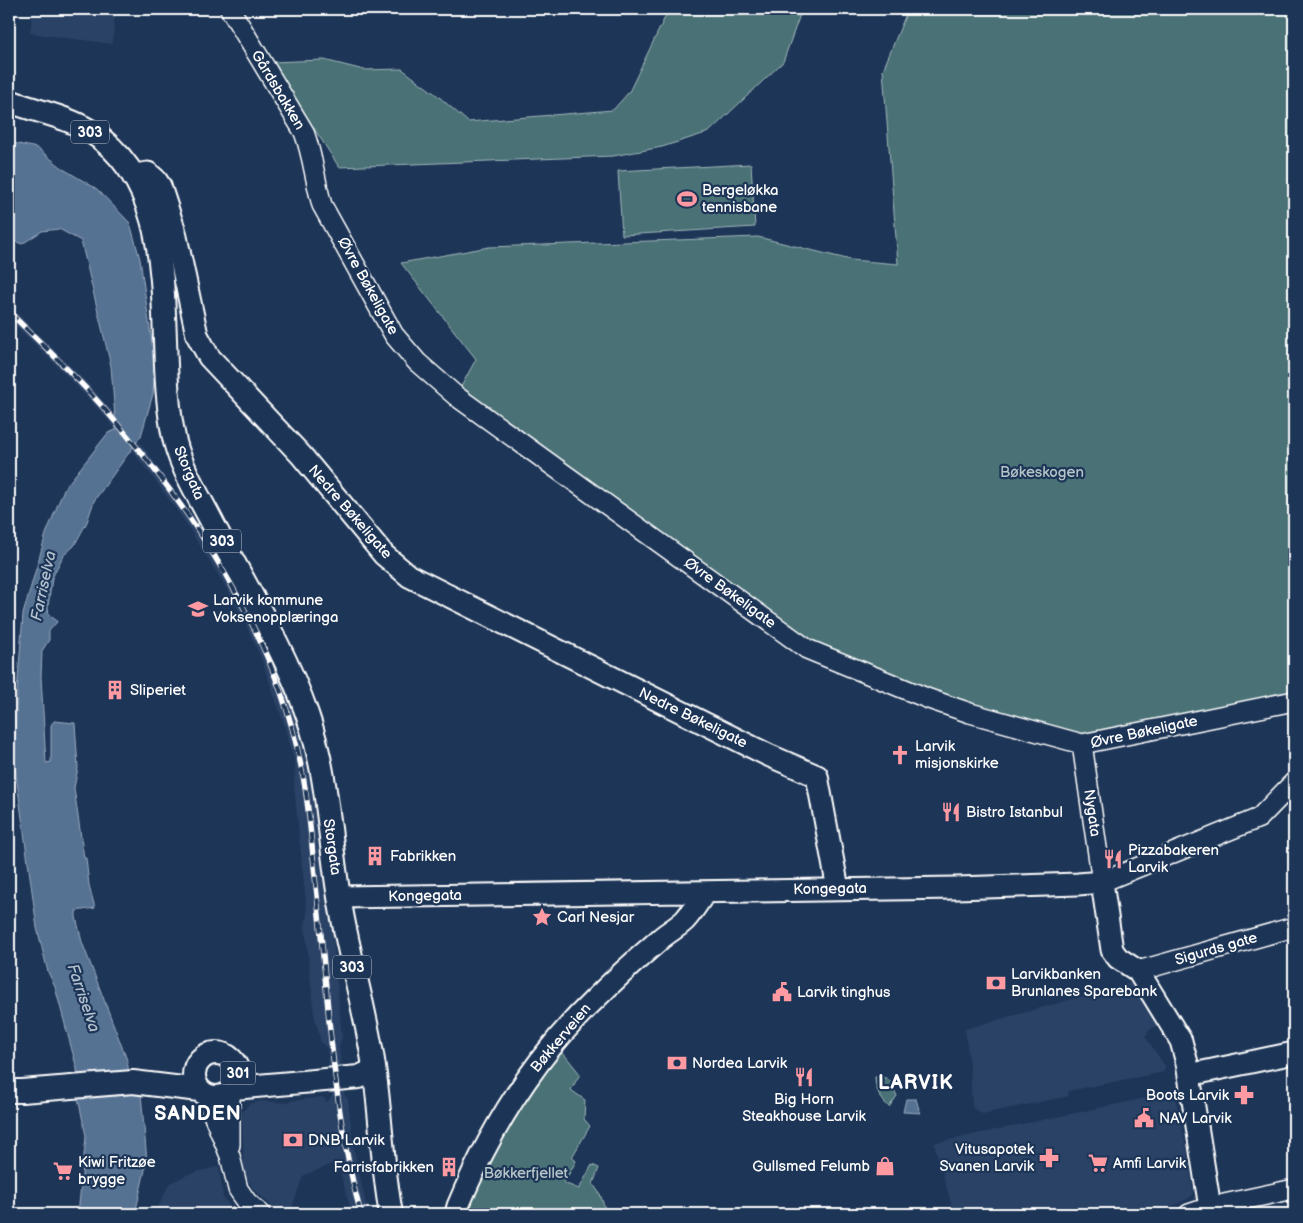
<svg xmlns="http://www.w3.org/2000/svg" width="1303" height="1223" font-family="'Balsamiq Sans',sans-serif">
<style>
.built{fill:#2b4266}
.green{fill:#487176;stroke:#a4b8ba}
.water{fill:#567293;stroke:#9aaabe}
.lines{fill:none;stroke-linecap:round;stroke-linejoin:round}
.tertiary-casing{stroke:#fff;stroke-width:22}
.secondary-casing{stroke:#fff;stroke-width:25}
.primary-casing{stroke:#fff;stroke-width:26}
.tertiary{stroke:#1d3557;stroke-width:19}
.secondary{stroke:#1d3557;stroke-width:21}
.primary{stroke:#1d3557;stroke-width:22}
.rail-casing{stroke:#fff;stroke-width:5.5}
.rail{stroke:#1d3557;stroke-width:4;stroke-dasharray:11;stroke-linecap:butt}
.labels{text-anchor:middle;dominant-baseline:central;stroke-width:4.5;stroke-linejoin:round;paint-order:stroke}
.shield{fill:#1d3557;stroke:#bbc2cd;stroke-width:1}
.shield-label{font-size:14px;font-weight:bold;fill:#fff}
.street-label{font-size:15px;fill:#fff;stroke:#1d3557}
.poi-label{font-size:15px;fill:#fff;stroke:#1d3557;text-anchor:start}
.park-label{font-size:15px;fill:#b6c6c8;stroke:#1d3557}
.water-label{font-size:16px;font-style:italic;fill:#b3c0ce;stroke:#1d3557}
.district-label{font-size:20px;font-weight:bold;letter-spacing:1px;fill:#fff;stroke:#1d3557}
</style>
<rect width="100%" height="100%" fill="#1d3557"/>
<filter id="ink" filterUnits="userSpaceOnUse"><feTurbulence type="fractalNoise" baseFrequency=".02" numOctaves="2"/><feDisplacementMap in="SourceGraphic" scale="10" xChannelSelector="R" yChannelSelector="G"/><feConvolveMatrix kernelMatrix="1 2 1 2 8 2 1 2 1" color-interpolation-filters="sRGB"/></filter>
<g filter="url(#ink)">
<path class="built" d="M33,9H116L112,44L30,33Z
M9,305L92,388L144,448L203,531L239,591L269,646L308,747L328,883L342,1037L339,1046L344,1094L348,1099L353,1144L368,1214H352L337,1162L303,1176L290,1214H281L254,1190L248,1180L244,1166L242,1120V1112L249,1104L261,1101L289,1103L290,1101L323,1097L327,1102L332,1096L327,1048L321,1043L314,1014L305,926L307,914L294,786L295,764L283,721L262,661L244,620L229,592L185,522L155,480L103,414L61,370L9,319Z
M1130,983L1136,985L1161,1023L1147,1032L1148,1034L1145,1036L1165,1066L1164,1072L1068,1091L1069,1096L982,1114L972,1107L970,1070L965,1029Z
M1174,1092L1187,1151L1193,1190V1195L1189,1198L1175,1205L1141,1214H954L934,1143Z
M219,1166L223,1197L236,1214H155L169,1184L186,1175Z"/>
<path class="green" d="M669,9H802L783,62L709,132L662,147L613,156L339,167L271,62L324,60L364,70L402,69L438,96L468,122L613,110L629,92Z
M908,9H1294V701L1082,744L807,649L456,396L476,359L401,263L489,247L758,237L851,260L898,264L883,70Z
M751,164L755,227L622,235L618,171Z
M557,1053L564,1054L580,1074L571,1090L585,1100L584,1119L590,1126L572,1157L576,1161L564,1183L579,1189L592,1165L599,1168L593,1184L600,1194L606,1212V1214H467L485,1164L522,1100Z
M875,1077L886,1078L890,1081L897,1096L889,1107C880,1099 875,1088 875,1077Z"/>
<path class="water" d="M9,142L37,148L65,170L97,189L130,223L140,259L155,364L153,394L141,436L94,501L87,522L74,546L63,556L52,578L48,607L49,615L56,620L57,622L49,631V640L42,651L41,677L46,763L51,762V725L54,721L75,723L78,768L74,788L84,858H86L89,885L95,908L76,911V917L82,942L127,1060L132,1094H141L147,1161L135,1214H78L86,1136L78,1098L77,1069L55,987L48,972L37,928L14,760L17,692L23,614L46,534L64,489L108,433L116,430L111,366L81,241L59,229L42,231L22,244L9,239Z
M906,1099H916L920,1113L903,1112Z"/>
<g class="lines">
<defs>
<path id="tertiary" d="M230,9L304,132C313,156 315,181 322,205L394,335L417,362L456,396L807,649L929,699L970,713L1082,744L1294,701
M1082,744L1102,882L1259,818L1294,782
M1138,971L1294,927
M205,1095L230,1156L238,1189L247,1202L261,1214
M230,1145V1092
M1189,1214L1210,1207L1294,1189"/>
<path id="secondary" d="M134,178L141,174L148,173L156,180L160,186L175,232L197,335L209,357L301,455L384,555L409,576L768,755L817,776L838,889
M339,897L957,888L1078,884L1102,882L1112,950L1118,958L1138,971L1181,1041L1187,1063L1211,1214
M1189,1075L1294,1053
M456,1214L458,1206C490,1130 534,1058 593,1001C614,980 636,960 658,941C666,933 677,928 685,920C693,911 699,901 705,892"/>
<path id="primary" d="M9,101C35,111 65,116 90,131C191,195 151,344 175,442C182,469 198,495 211,520C244,584 284,647 307,714C328,773 329,837 339,897C348,954 366,1010 374,1067C381,1116 382,1165 391,1214
M194 1075a22 22 0 1 1 44 0a22 22 0 1 1-44 0Z
M234,1088L359,1077L374,1070
M9,1091H22L133,1082L199,1090"/>
</defs>
<use href="#tertiary" class="tertiary-casing"/>
<use href="#secondary" class="secondary-casing"/>
<use href="#primary" class="primary-casing"/>
<use href="#tertiary" class="tertiary"/>
<use href="#secondary" class="secondary"/>
<use href="#primary" class="primary"/>
<defs>
<path id="rail" d="M9,312C40,342 72,372 101,405C189,504 276,634 301,766C309,802 311,839 315,876C320,924 325,973 329,1021C336,1088 343,1150 361,1214"/>
</defs>
<use href="#rail" class="rail-casing"/>
<use href="#rail" class="rail"/>
</g>
</g>
<defs>
<symbol id="stadium-bare" viewBox="-9 -9 18 18"><path d="M0-5a6.5 5 0 1 0 0 10a6.5 5 0 1 0 0-10ZM-3.5-1.8h7v3.6h-7Z" fill="#ff9aa2" stroke="#1d3557" stroke-width="2.5" paint-order="stroke"/></symbol>
<symbol id="school-bare" viewBox="-9 -9 18 18"><path d="M0-5L7-2L0 1L-7-2ZM-4 1L0 2.5L4 1V4Q0 6-4 4Z" fill="#ff9aa2" stroke="#1d3557" stroke-width="2.5" paint-order="stroke"/></symbol>
<symbol id="building-bare" viewBox="-9 -9 18 18"><path d="M-4-6H4V6H1V3H-1V6H-4ZM-2.5-4.3h1.7v1.8h-1.7ZM.8-4.3h1.7v1.8H.8ZM-2.5-1h1.7V.8h-1.7ZM.8-1h1.7V.8H.8Z" fill="#ff9aa2" stroke="#1d3557" stroke-width="2.5" paint-order="stroke"/></symbol>
<symbol id="church-bare" viewBox="-9 -9 18 18"><path d="M-1.2-6h2.4v3.5h3.3v2.4h-3.3V6h-2.4V-.1h-3.3v-2.4h3.3Z" fill="#ff9aa2" stroke="#1d3557" stroke-width="2.5" paint-order="stroke"/></symbol>
<symbol id="restaurant-bare" viewBox="-9 -9 18 18"><path d="M-5-6h1v4h1v-4h1v4h1v-4h1v5L-1.5 .5V6h-2V.5L-5-1ZM5-6V6H3V1.5H1.5Q1.5-4 5-6Z" fill="#ff9aa2" stroke="#1d3557" stroke-width="2.5" paint-order="stroke"/></symbol>
<symbol id="sight-bare" viewBox="-9 -9 18 18"><path d="M0-6L1.8-2.2L6-1.7L2.9 1.2L3.7 5.4L0 3.3L-3.7 5.4L-2.9 1.2L-6-1.7L-1.8-2.2Z" fill="#ff9aa2" stroke="#1d3557" stroke-width="2.5" paint-order="stroke"/></symbol>
<symbol id="bank-bare" viewBox="-9 -9 18 18"><path d="M-6-4H6V4H-6ZM0-2.3a2.3 2.3 0 1 0 0 4.6a2.3 2.3 0 1 0 0-4.6Z" fill="#ff9aa2" stroke="#1d3557" stroke-width="2.5" paint-order="stroke"/></symbol>
<symbol id="civic-bare" viewBox="-9 -9 18 18"><path d="M-.6-6.5H3V-4.5H.6V-3L4-1V1h2V6H-6V1h2V-1L-.6-3ZM-1.2 2.5V6h2.4V2.5Z" fill="#ff9aa2" stroke="#1d3557" stroke-width="2.5" paint-order="stroke"/></symbol>
<symbol id="pharmacy-bare" viewBox="-9 -9 18 18"><path d="M-2-6h4v4h4v4h-4v4h-4v-4h-4v-4h4Z" fill="#ff9aa2" stroke="#1d3557" stroke-width="2.5" paint-order="stroke"/></symbol>
<symbol id="supermarket-bare" viewBox="-9 -9 18 18"><path d="M-6-5.5h2.5l.6 2H6L4.5 2H-2.5L-4.4-4H-6ZM-1.5 3.2a1.3 1.3 0 1 0 .1 0ZM3 3.2a1.3 1.3 0 1 0 .1 0Z" fill="#ff9aa2" stroke="#1d3557" stroke-width="2.5" paint-order="stroke"/></symbol>
<symbol id="shop-bare" viewBox="-9 -9 18 18"><path d="M-5-2.5h2.3a2.7 3.5 0 0 1 5.4 0H5L5.5 6h-11ZM-1.5-2.5h3a1.5 2.3 0 0 0-3 0Z" fill="#ff9aa2" stroke="#1d3557" stroke-width="2.5" paint-order="stroke"/></symbol>
</defs>
<g fill-rule="evenodd">
<use href="#stadium-bare" x="673" y="185" width="28" height="28"/>
<use href="#school-bare" x="184" y="595" width="28" height="28"/>
<use href="#building-bare" x="101" y="676" width="28" height="28"/>
<use href="#church-bare" x="886" y="741" width="28" height="28"/>
<use href="#restaurant-bare" x="937" y="798" width="28" height="28"/>
<use href="#building-bare" x="361" y="842" width="28" height="28"/>
<use href="#restaurant-bare" x="1099" y="845" width="28" height="28"/>
<use href="#sight-bare" x="528" y="903" width="28" height="28"/>
<use href="#bank-bare" x="982" y="969" width="28" height="28"/>
<use href="#civic-bare" x="768" y="978" width="28" height="28"/>
<use href="#bank-bare" x="663" y="1049" width="28" height="28"/>
<use href="#restaurant-bare" x="790" y="1063" width="28" height="28"/>
<use href="#pharmacy-bare" x="1230" y="1081" width="28" height="28"/>
<use href="#civic-bare" x="1130" y="1104" width="28" height="28"/>
<use href="#bank-bare" x="279" y="1126" width="28" height="28"/>
<use href="#pharmacy-bare" x="1035" y="1144" width="28" height="28"/>
<use href="#supermarket-bare" x="1084" y="1149" width="28" height="28"/>
<use href="#shop-bare" x="871" y="1152" width="28" height="28"/>
<use href="#building-bare" x="435" y="1153" width="28" height="28"/>
<use href="#supermarket-bare" x="49" y="1157" width="28" height="28"/>
</g>
<g class="labels">
<g class="shield">
<rect x="71" y="120.5" width="38" height="23" rx="4"/>
<rect x="203" y="529.5" width="38" height="23" rx="4"/>
<rect x="333" y="955.5" width="38" height="23" rx="4"/>
<rect x="220.5" y="1061.5" width="35" height="23" rx="4"/>
</g>
<g class="shield-label">
<text x="90" y="132">303</text>
<text x="222" y="541">303</text>
<text x="352" y="967">303</text>
<text x="238" y="1073">301</text>
</g>
<g class="street-label">
<text transform="translate(278 90) rotate(59)">Gårdsbakken</text>
<text transform="translate(368 286) rotate(61)">Øvre Bøkeligate</text>
<text transform="translate(189 473) rotate(67)">Storgata</text>
<text transform="translate(350 512) rotate(49)">Nedre Bøkeligate</text>
<text transform="translate(730 593) rotate(36)">Øvre Bøkeligate</text>
<text transform="translate(693 718) rotate(26)">Nedre Bøkeligate</text>
<text transform="translate(1144 732) rotate(-12)">Øvre Bøkeligate</text>
<text transform="translate(1092 813) rotate(82)">Nygata</text>
<text transform="translate(332 847) rotate(82)">Storgata</text>
<text transform="translate(830 889) rotate(-1)">Kongegata</text>
<text transform="translate(425 896) rotate(-1)">Kongegata</text>
<text transform="translate(1216 949) rotate(-16)">Sigurds gate</text>
<text transform="translate(561 1038) rotate(-50)">Bøkkerveien</text>
</g>
<g class="poi-label">
<text x="702" y="190">Bergeløkka<tspan x="702" dy="17">tennisbane</tspan></text>
<text x="213" y="600">Larvik kommune<tspan x="213" dy="17">Voksenopplæringa</tspan></text>
<text x="130" y="690">Sliperiet</text>
<text x="915" y="746">Larvik<tspan x="915" dy="17">misjonskirke</tspan></text>
<text x="966" y="812">Bistro Istanbul</text>
<text x="1128" y="850">Pizzabakeren<tspan x="1128" dy="17">Larvik</tspan></text>
<text x="390" y="856">Fabrikken</text>
<text x="557" y="917">Carl Nesjar</text>
<text x="1011" y="974">Larvikbanken<tspan x="1011" dy="17">Brunlanes Sparebank</tspan></text>
<text x="797" y="992">Larvik tinghus</text>
<text x="692" y="1063">Nordea Larvik</text>
<text x="1229" y="1095" text-anchor="end">Boots Larvik</text>
<text x="804" y="1099" text-anchor="middle">Big Horn<tspan x="804" dy="17">Steakhouse Larvik</tspan></text>
<text x="1159" y="1118">NAV Larvik</text>
<text x="308" y="1140">DNB Larvik</text>
<text x="1034" y="1149" text-anchor="end">Vitusapotek<tspan x="1034" dy="17">Svanen Larvik</tspan></text>
<text x="78" y="1162">Kiwi Fritzøe<tspan x="78" dy="17">brygge</tspan></text>
<text x="1113" y="1163">Amfi Larvik</text>
<text x="870" y="1166" text-anchor="end">Gullsmed Felumb</text>
<text x="434" y="1167" text-anchor="end">Farrisfabrikken</text>
</g>
<g class="park-label">
<text x="1042" y="472">Bøkeskogen</text>
<text x="526" y="1173">Bøkkerfjellet</text>
</g>
<g class="water-label">
<text transform="translate(44 586) rotate(-78)">Farriselva</text>
<text transform="translate(83 998) rotate(71)">Farriselva</text>
</g>
<g class="district-label">
<text x="916" y="1083">LARVIK</text>
<text x="198" y="1114">SANDEN</text>
</g>
</g>
<rect width="1303" height="1223" fill="none" stroke="#1d3557" stroke-width="30"/>
<rect x="15" y="15" width="1273" height="1193" fill="none" stroke="#fff" stroke-width="2" filter="url(#ink)"/>
</svg>
